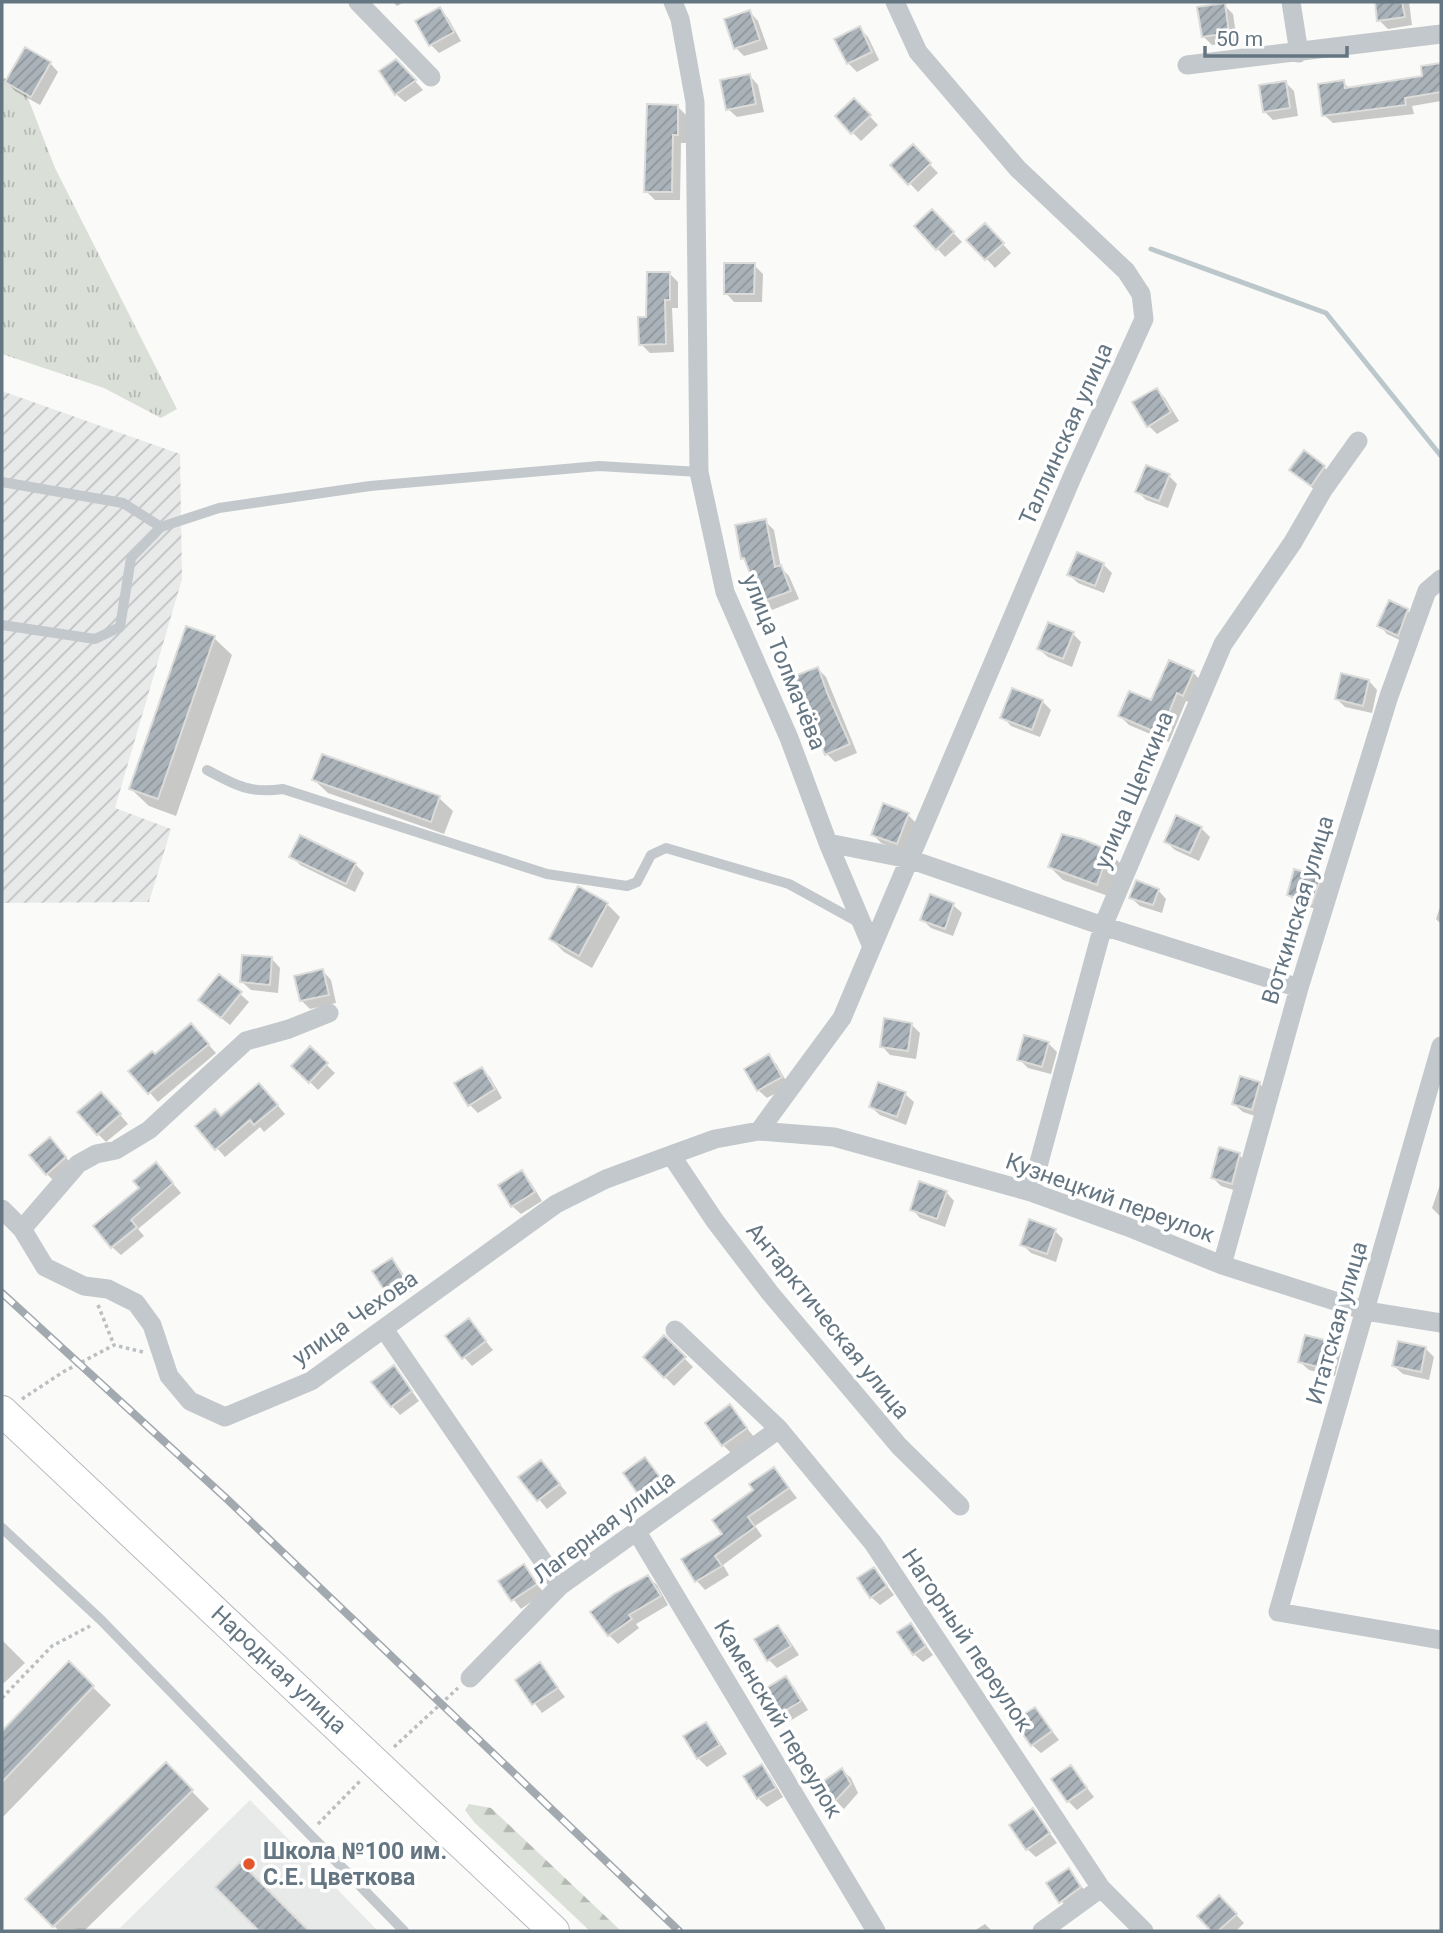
<svg xmlns="http://www.w3.org/2000/svg" width="1443" height="1933" font-family="Roboto,sans-serif">
<style>
.built{fill:#e8e9e9}
.industrial{fill:url(#industrial-furrows)}
.grass{fill:url(#grass-tufts)}
.forest{fill:url(#forest-firs)}
.shadow{fill:#0003}
.lines{fill:none;stroke-linecap:round;stroke-linejoin:round}
.stream{stroke:#bbc7cb;stroke-width:5}
.building{fill:url(#building-hatch);stroke:#dcdcda;stroke-width:2}
.primary-casing{stroke:#b5babe;stroke-width:32}
.path{stroke:#bbbfc2;stroke-width:3.5;stroke-dasharray:3.5 3.5;stroke-linecap:butt}
.lane{stroke:#c3c8cc;stroke-width:10}
.street{stroke:#c3c8cc;stroke-width:19}
.primary{stroke:#fff;stroke-width:30}
.rail-casing{stroke:#a2aab0;stroke-width:8}
.rail{stroke:#fff;stroke-width:5;stroke-dasharray:16;stroke-linecap:butt}
.poi-dot{fill:#e4572e;stroke:#fff;stroke-width:2.5}
.labels{text-anchor:middle;dominant-baseline:central;stroke-width:7;stroke-linejoin:round;paint-order:stroke}
.street-label{font-size:23px;fill:#657683;stroke:#fff}
.poi-label{font-size:23px;font-weight:bold;fill:#657683;stroke:#fff;text-anchor:start}
</style>
<defs>
<pattern id="industrial-furrows" width="10" height="10" patternUnits="userSpaceOnUse" patternTransform="scale(1.75)"><rect width="10" height="10" fill="#e8e9e9"/><path d="M-1 1l2-2M0 10L10 0M9 11l2-2" fill="none" stroke="#c0c1c2"/></pattern>
<pattern id="grass-tufts" width="24" height="20" patternUnits="userSpaceOnUse" patternTransform="scale(1.75)"><rect width="24" height="20" fill="#dadfd7"/><path d="M3 7l-1-3M5 7V3M7 7l1-3M15 17l-1-3M17 17v-4M19 17l1-3" fill="none" stroke="#b4b9b4"/></pattern>
<pattern id="forest-firs" width="22" height="20" patternUnits="userSpaceOnUse" patternTransform="scale(1.75)"><rect width="22" height="20" fill="#dadfd7"/><path d="M5 1l3.5 6h-7zM16 11l3.5 6h-7z" fill="#b4b9b4"/></pattern>
<pattern id="building-hatch" width="6" height="6" patternUnits="userSpaceOnUse" patternTransform="scale(1.75)"><rect width="6" height="6" fill="#aab3b9"/><path d="M-1 1l2-2M0 6l6-6M5 7l2-2" fill="none" stroke="#8e969c"/></pattern>
</defs>
<rect width="100%" height="100%" fill="#fafaf8"/>
<path class="built" d="M250,1800L378,1931H74L76,1928H120Z"/>
<path class="industrial" d="M2,391L180,454L182,579L115,808L171,829L149,902L2,903Z"/>
<path class="grass" d="M19,75L55,168L177,409L161,418L104,388L2,354V79Z"/>
<path class="forest" d="M469,1804L491,1808L621,1931H590L474,1822L465,1810Z"/>
<path class="shadow" d="M393,2H404L397,6Z
M1376,2H1409L1412,25L1388,29L1379,20Z
M1224,5L1233,14L1237,41L1212,45L1203,36Z
M439,9L448,18L461,41L439,53L431,45Z
M750,12L758,21L768,49L744,56L736,48Z
M859,28L868,37L879,60L857,72L848,63Z
M50,63L58,72L40,105L15,91L7,82Z
M1441,65V101L1412,106L1414,114L1333,123L1324,115L1343,82L1350,89L1424,78L1423,68Z
M405,70L423,90L405,102L396,94Z
M750,76L758,85L764,112L737,117L728,109Z
M1285,82L1294,91L1298,116L1273,120L1264,111Z
M854,100L878,125L861,141L853,133Z
M678,107L686,115V143H681L680,200H655L646,191Z
M913,147L938,173L918,192L893,166Z
M932,211L962,242L945,257L916,226Z
M985,225L1011,253L995,268L969,240Z
M754,265L763,274L762,302H734L726,293Z
M670,274L678,282V308H672L674,352L650,353L641,344L648,318Z
M1157,390L1165,398L1179,421L1157,434L1148,425Z
M1324,467L1332,476L1320,494L1300,478Z
M1169,476L1177,484L1168,508L1146,500L1137,491Z
M765,521L774,530L781,568L789,576L799,599L772,610L763,601L748,562L743,558Z
M1103,564L1112,573L1104,593L1078,583L1069,575Z
M1407,610L1415,619L1406,643L1387,634L1379,625Z
M1073,634L1081,642L1072,667L1048,657L1039,649Z
M214,638L232,655L176,816L149,806L131,789Z
M818,669L826,677L857,753L835,762L827,754Z
M1193,672L1201,681L1192,703L1186,701L1169,742L1129,725L1120,716L1152,703Z
M1369,681L1377,690L1372,713L1345,707L1337,699Z
M1042,701L1051,710L1040,737L1011,726L1003,717Z
M314,780L439,798L453,811L444,834L328,793Z
M908,815L916,823L905,852L881,843L873,834Z
M1201,828L1210,837L1199,861L1175,850L1166,842Z
M1108,851L1121,864L1111,897L1063,880L1050,867Z
M292,856L355,864L364,873L355,892L300,865Z
M1320,878L1328,887L1321,910L1297,904L1289,895Z
M1158,890L1166,899L1162,913L1140,906L1131,898Z
M607,904L620,917L592,968L564,952L551,939Z
M1441,904V924L1436,919Z
M953,905L962,913L953,936L931,928L922,919Z
M272,959L280,968L278,993L251,990L242,982Z
M323,971L331,980L336,1003L310,1009L301,1000Z
M240,994L249,1002L230,1025L209,1008Z
M911,1024L920,1033L916,1059L890,1055L882,1046Z
M199,1034L216,1053L158,1102L131,1071L155,1056Z
M1048,1043L1057,1052L1051,1074L1028,1068L1019,1059Z
M310,1049L335,1073L318,1090L294,1066Z
M769,1056L777,1065L789,1086L767,1098L758,1090Z
M481,1069L490,1077L502,1098L478,1113L469,1104Z
M1259,1083L1268,1092L1261,1118L1243,1112L1234,1104Z
M268,1094L285,1114L264,1132L260,1127L225,1157L217,1148L222,1118Z
M905,1094L914,1102L906,1125L880,1115L871,1107Z
M109,1102L128,1124L106,1142L98,1134Z
M58,1148L74,1167L55,1182L47,1174Z
M1239,1155L1248,1164L1240,1192L1221,1186L1213,1178Z
M164,1173L181,1193L138,1229L144,1236L121,1255L112,1247L141,1189Z
M522,1173L530,1181L542,1201L521,1214L512,1206Z
M1441,1182V1217L1432,1208Z
M946,1192L954,1201L945,1227L920,1218L912,1209Z
M1055,1231L1063,1239L1056,1262L1031,1253L1022,1244Z
M392,1260L400,1269L413,1290L396,1301L387,1292Z
M469,1321L493,1350L472,1366L464,1357Z
M664,1338L693,1367L674,1386L645,1357Z
M1332,1343L1341,1352L1335,1376L1309,1370L1300,1362Z
M1425,1348L1434,1357L1429,1380L1403,1374L1394,1366Z
M394,1367L419,1401L400,1415L392,1406Z
M730,1407L754,1437L731,1453L723,1445Z
M645,1459L670,1490L650,1504L641,1495Z
M541,1462L567,1493L547,1509L521,1477Z
M774,1469L797,1498L755,1526L762,1536L723,1565L729,1575L705,1590L697,1581L683,1559L724,1534Z
M524,1566L544,1593L521,1609L500,1582Z
M874,1569L894,1595L880,1605L871,1597Z
M648,1577L657,1585L668,1605L636,1624L639,1628L618,1644L609,1635Z
M911,1625L933,1655L923,1662L914,1654Z
M778,1627L786,1635L799,1655L777,1668L769,1660Z
M2,1640L25,1663L4,1683L2,1681Z
M69,1664L111,1705L2,1818V1733Z
M540,1665L565,1697L542,1713L517,1680Z
M786,1678L794,1687L808,1710L785,1724L776,1716Z
M1035,1709L1059,1740L1041,1753L1032,1745Z
M706,1724L714,1733L727,1754L707,1767L698,1758Z
M165,1764L209,1809L84,1931H59L28,1899Z
M761,1766L770,1775L783,1797L767,1807L758,1798L745,1776Z
M1071,1767L1094,1797L1077,1810L1068,1801Z
M842,1770L851,1778L858,1793L844,1809L836,1801L824,1782Z
M1033,1811L1057,1843L1036,1857L1027,1849Z
M1069,1870L1089,1896L1069,1911L1048,1883Z
M1219,1897L1244,1923L1236,1931H1213L1199,1916Z
M985,1924L992,1931H974Z"/>
<g class="lines">
<path class="stream" d="M1151,249L1326,313L1441,456"/>
</g>
<path class="building" d="M1375,2H1402L1405,17L1377,21Z
M1225,3L1229,33L1202,37L1197,7Z
M440,7L454,32L429,46L415,21Z
M750,10L760,40L734,49L724,19Z
M860,26L872,52L847,64L834,39Z
M25,47L51,62L31,97L5,82Z
M396,59L416,80L395,95L379,71Z
M1441,63V92L1405,98L1406,105L1322,116L1318,84L1344,80L1345,88L1422,76L1421,66Z
M750,74L756,104L726,110L720,80Z
M1286,81L1290,108L1263,112L1259,85Z
M854,98L871,115L851,134L835,116Z
M647,104L678,105V135H673L672,192H644Z
M913,144L931,163L908,185L890,165Z
M932,209L954,232L936,250L914,226Z
M985,223L1004,243L985,260L966,240Z
M724,263H755L754,294H724Z
M647,272H670V300H665L666,344L639,345L638,317H646Z
M1157,388L1171,412L1147,427L1132,402Z
M1304,450L1325,466L1311,486L1289,470Z
M1146,465L1170,474L1159,501L1135,492Z
M766,519L775,567L781,565L791,591L761,602L744,558L741,559L735,525Z
M1077,552L1104,563L1095,586L1067,575Z
M1389,600L1408,609L1398,636L1377,626Z
M1048,622L1074,632L1063,659L1037,649Z
M186,626L215,636L158,799L129,789Z
M1169,660L1194,671L1183,696L1177,693L1160,734L1118,716L1129,691L1151,700Z
M818,667L828,695L850,744L825,755L794,676Z
M1341,673L1369,680L1363,706L1335,699Z
M1012,688L1043,700L1032,730L1000,718Z
M322,754L440,796L431,822L312,780Z
M883,803L909,813L897,844L871,835Z
M1176,815L1202,827L1190,853L1164,842Z
M1062,834L1082,839L1109,850L1097,885L1048,867Z
M300,835L356,863L346,884L289,857Z
M1294,869L1321,877L1312,903L1287,895Z
M1136,880L1159,889L1153,905L1129,898Z
M578,886L608,903L579,956L549,939Z
M930,894L954,903L945,929L920,920Z
M242,955L272,957L270,985L240,982Z
M323,969L329,995L300,1001L294,976Z
M219,974L242,992L221,1018L198,1000Z
M884,1018L912,1023L908,1051L880,1047Z
M191,1023L209,1044L148,1094L128,1071L152,1051L155,1054Z
M1024,1035L1049,1042L1042,1067L1017,1060Z
M310,1046L328,1063L309,1083L291,1066Z
M769,1054L782,1077L757,1091L744,1069Z
M482,1067L495,1089L468,1106L454,1083Z
M1240,1076L1260,1082L1252,1110L1232,1104Z
M878,1082L906,1092L897,1117L869,1107Z
M259,1083L278,1105L254,1125L250,1120L215,1150L195,1126L215,1109L221,1116Z
M101,1092L121,1114L97,1135L77,1112Z
M50,1137L66,1157L46,1175L29,1155Z
M1219,1147L1240,1153L1232,1184L1211,1178Z
M156,1162L173,1183L131,1220L137,1227L111,1248L93,1226L139,1188L133,1181Z
M522,1170L535,1192L511,1207L498,1185Z
M919,1181L947,1191L937,1219L910,1210Z
M1029,1219L1056,1229L1047,1254L1020,1245Z
M392,1258L406,1281L386,1293L372,1271Z
M469,1318L486,1341L462,1359L445,1336Z
M664,1335L686,1357L664,1378L643,1357Z
M1305,1335L1333,1342L1327,1369L1298,1362Z
M1398,1341L1426,1347L1421,1372L1392,1366Z
M394,1365L412,1391L391,1407L371,1382Z
M730,1404L747,1428L722,1446L705,1423Z
M645,1457L662,1480L640,1497L623,1473Z
M541,1460L560,1484L537,1501L518,1477Z
M774,1467L789,1488L748,1517L755,1527L715,1556L722,1566L695,1582L681,1559L722,1534L712,1520L753,1490L749,1484Z
M524,1564L537,1584L511,1601L498,1581Z
M874,1567L887,1586L870,1598L857,1578Z
M648,1575L661,1596L629,1615L632,1619L608,1636L590,1612L614,1594Z
M911,1623L926,1646L913,1655L897,1632Z
M778,1625L791,1646L767,1661L754,1639Z
M69,1661L94,1686L2,1782V1731Z
M540,1662L558,1688L532,1705L515,1680Z
M786,1676L801,1701L775,1717L760,1692Z
M1035,1707L1052,1731L1031,1746L1014,1721Z
M706,1722L720,1745L697,1759L683,1736Z
M166,1762L193,1790L53,1927L25,1899Z
M762,1764L776,1788L757,1799L743,1776Z
M1071,1765L1087,1788L1067,1802L1051,1779Z
M842,1768L851,1784L834,1802L822,1782Z
M1033,1808L1050,1833L1026,1850L1009,1825Z
M240,1862L309,1931H259L215,1887Z
M1069,1868L1081,1887L1059,1903L1046,1883Z
M1219,1895L1237,1914L1218,1931H1211L1197,1916Z"/>
<g class="lines">
<defs>
<path id="primary" d="M2,1411L554,1931"/>
</defs>
<use href="#primary" class="primary-casing"/>
<path class="path" d="M98,1305L114,1345
M22,1399L63,1372L114,1345L143,1352
M2,1698L52,1646L90,1626
M394,1747L458,1688
M318,1824L361,1780"/>
<path class="lane" d="M2,482L123,503L161,527
M2,625L95,639L120,627L131,558L161,527L219,508L370,486L599,466L699,472
M207,770C235,785 250,794 283,789L547,874L627,886L637,882L651,855L666,848L789,884L860,923
M2,1528L101,1620L404,1931"/>
<path class="street" d="M358,2L431,77
M673,2L680,19L695,102L699,472L725,592L789,738L828,843L872,947L842,1018L759,1131
M1291,2L1299,53
M1187,65L1441,34
M828,843L909,859L1103,926L1299,988
M872,947L1073,475L1144,319L1141,294L1126,271L1018,169L918,52L895,2
M1441,1046L1278,1612L1441,1640
M671,1155L715,1221L770,1293L899,1446L960,1506
M1031,1192L1103,926L1223,644L1293,542L1323,490L1358,441
M2,1209L22,1229L45,1267L84,1286L108,1289L136,1303L152,1325L169,1376L190,1401L225,1417L311,1381L556,1204L606,1179L671,1155L715,1139L759,1131L834,1137L1031,1192L1128,1227L1222,1265L1366,1311L1441,1323
M22,1229L78,1164L96,1154L116,1150L149,1130L246,1041L289,1029L329,1013
M1222,1265L1299,988L1389,696L1427,591L1441,579
M384,1329L560,1586
M675,1330L779,1429L873,1543L1101,1888L1144,1931
M637,1532L876,1931
M470,1678L560,1586L779,1429
M1042,1931L1101,1888"/>
<use href="#primary" class="primary"/>
<defs>
<path id="rail" d="M2,1293L228,1500L679,1931"/>
</defs>
<use href="#rail" class="rail-casing"/>
<use href="#rail" class="rail"/>
</g>
<circle class="poi-dot" cx="249" cy="1864" r="7"/>
<g class="labels">
<g class="street-label">
<text transform="translate(1066 434) rotate(-66)">Таллинская улица</text>
<text transform="translate(784 662) rotate(68)">улица Толмачёва</text>
<text transform="translate(1134 790) rotate(-67)">улица Щепкина</text>
<text transform="translate(1298 910) rotate(-73)">Воткинская улица</text>
<text transform="translate(1110 1198) rotate(20)">Кузнецкий переулок</text>
<text transform="translate(355 1318) rotate(-35)">улица Чехова</text>
<text transform="translate(828 1321) rotate(51)">Антарктическая улица</text>
<text transform="translate(1337 1323) rotate(-74)">Итатская улица</text>
<text transform="translate(604 1527) rotate(-37)">Лагерная улица</text>
<text transform="translate(967 1640) rotate(56)">Нагорный переулок</text>
<text transform="translate(279 1670) rotate(43)">Народная улица</text>
<text transform="translate(778 1719) rotate(59)">Каменский переулок</text>
</g>
<g class="poi-label">
<text x="263" y="1851">Школа №100 им.<tspan x="263" dy="26">С.Е. Цветкова</tspan></text>
</g>
</g>
<rect width="1443" height="1933" fill="none" stroke="#657683" stroke-width="7"/>
<path d="M1205 46v10h142v-10" fill="none" stroke="#657683" stroke-width="3.5"/>
<text x="1216" y="46" font-size="21" fill="#657683" stroke="#ffffff" stroke-width="5" paint-order="stroke">50 m</text>
</svg>
